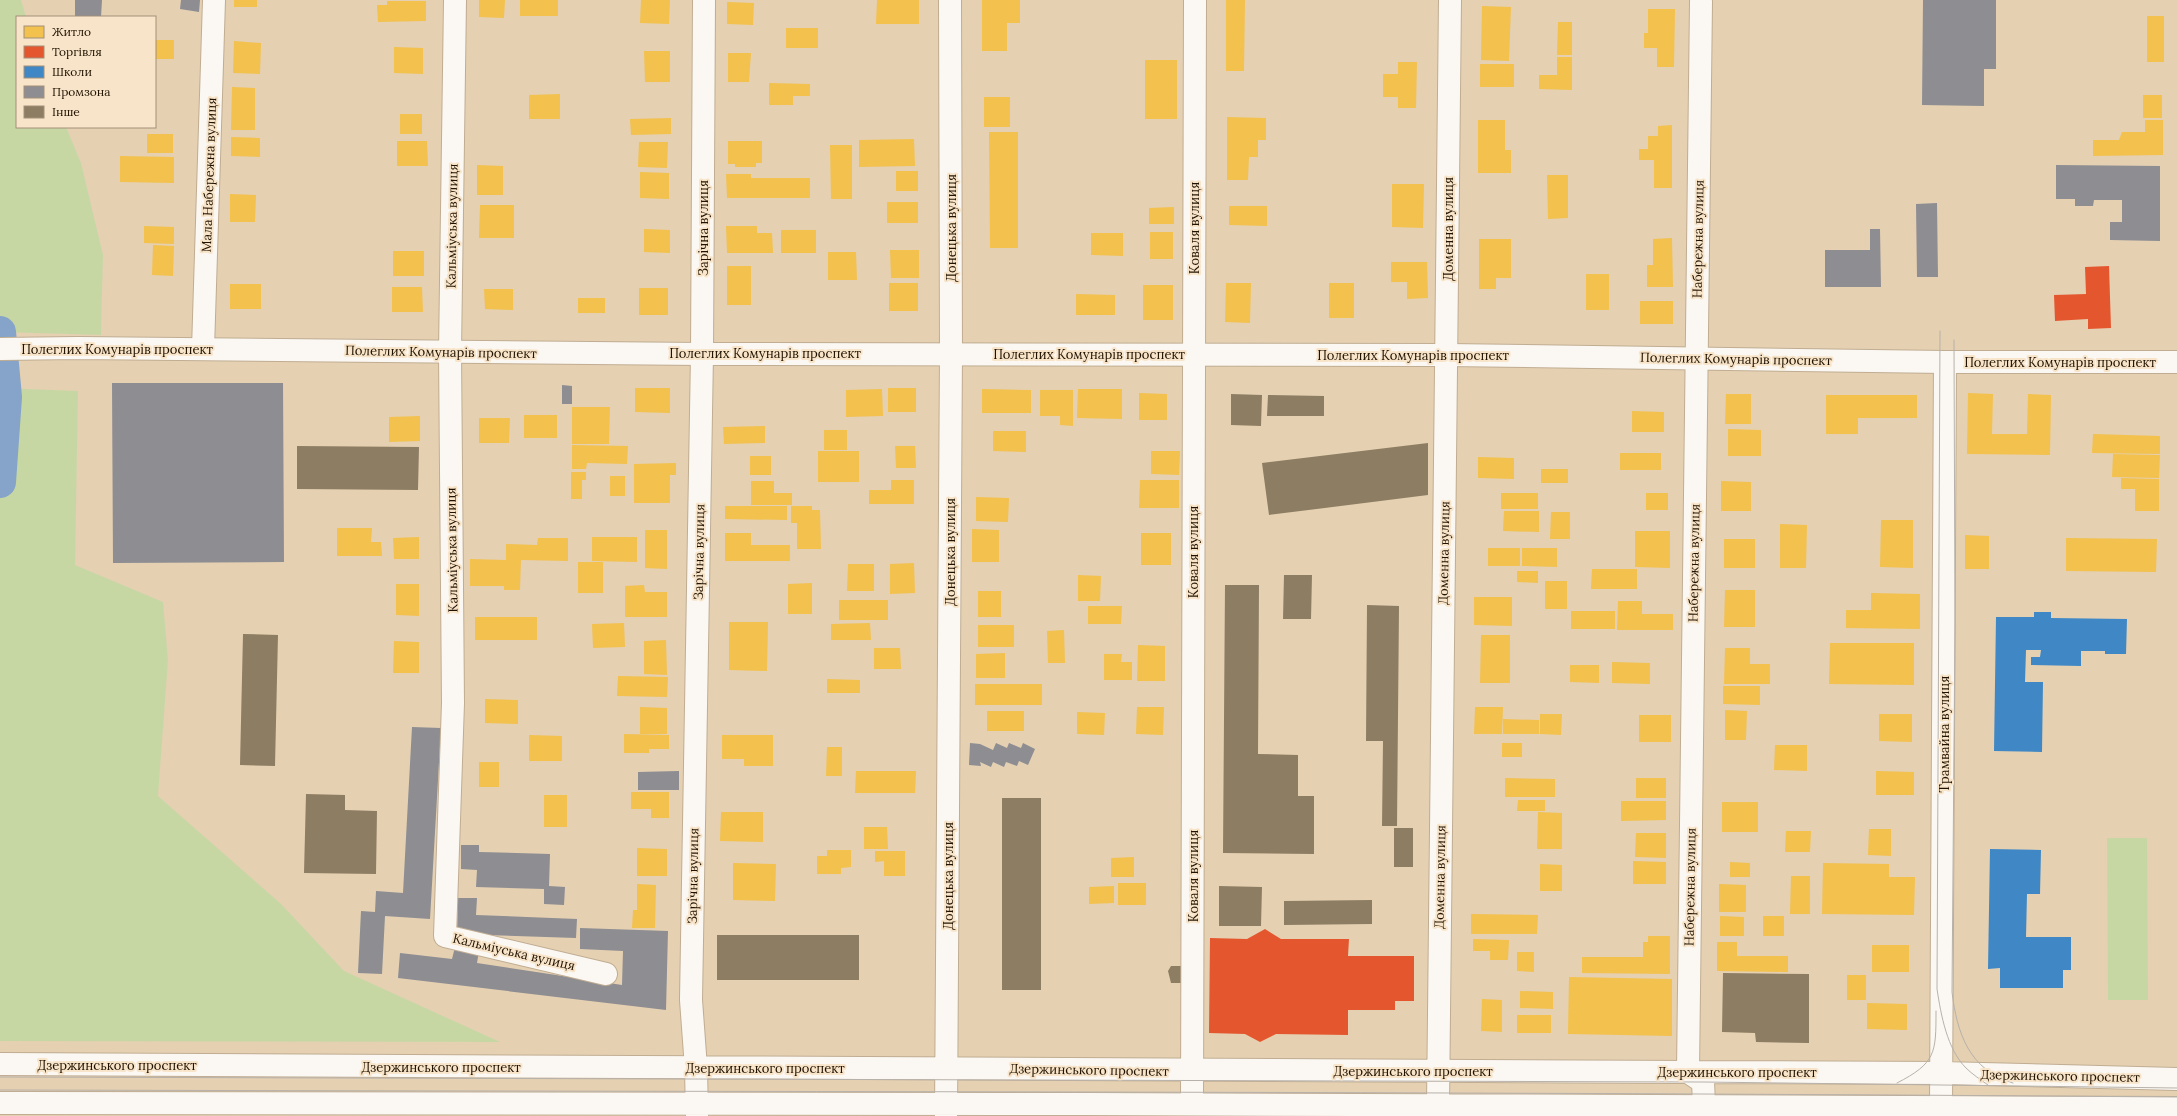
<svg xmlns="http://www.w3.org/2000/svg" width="2177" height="1116" font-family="Lora,serif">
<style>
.green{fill:#c7d7a4}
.homes{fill:#f2c14e}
.shops{fill:#e4572e}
.schools{fill:#3f88c5}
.industry{fill:#8d8d92}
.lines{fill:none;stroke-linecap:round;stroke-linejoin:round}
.river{stroke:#86a4c9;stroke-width:32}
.building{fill:#8d7d63}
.minor-casing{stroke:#c0ad92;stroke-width:24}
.major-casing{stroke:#c0ad92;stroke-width:24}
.minor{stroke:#fbf8f3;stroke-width:22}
.major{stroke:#fbf8f3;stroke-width:22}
.tram{stroke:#b7b1aa;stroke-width:1}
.labels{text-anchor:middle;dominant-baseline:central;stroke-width:4;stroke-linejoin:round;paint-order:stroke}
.street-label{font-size:13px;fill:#201200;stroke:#f8e4c9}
</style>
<rect width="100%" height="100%" fill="#e5d0b2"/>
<path class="green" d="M0,0H21L26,17H17V127H66L81,163L103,255L101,335L0,332Z
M0,388L78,391L75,565L163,602L168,660L158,796L281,904L344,971L500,1042L0,1041Z
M2107,838H2147L2148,1000H2108Z"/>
<path class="homes" d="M234,0H257V7H234Z
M479,0H505L504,18L479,17Z
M520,0H558V16H520Z
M641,0H670L669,24L640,23Z
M877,0H919V24H876Z
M982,0H1020V23H1007V51H982Z
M1226,0H1245L1244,71H1226Z
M387,1H426V21L378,22L377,5H387Z
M727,2L754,3L753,25L727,24Z
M1482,6L1511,7L1509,61L1481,60Z
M1648,9H1675L1674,67H1657V48H1644V33H1648Z
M2147,16H2164V62H2147Z
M1558,22H1572V55H1557Z
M786,28H818V48H786Z
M155,40H174V59H155Z
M234,41L261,43L260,74L233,73Z
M394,47L423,48V74L394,73Z
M644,51H670V82H645Z
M728,53H751L749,82H728Z
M1557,57H1572V90L1539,89V75H1557Z
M1145,60H1177V119H1145Z
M1398,62H1417L1416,108H1398V97H1383V74H1398Z
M1480,64H1514V87H1480Z
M769,83L810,84V96H793V105H769Z
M232,87L255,88V130H231Z
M560,94V119H529V95Z
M2143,95H2162V118H2143Z
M984,97H1010V127H984Z
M400,114H422V134H400Z
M1227,117L1266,118V140H1258V157H1249L1248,180H1227Z
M671,118V134L631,135L630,119Z
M1478,120H1505V150H1511V173H1478Z
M2145,120H2163V155L2093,156V140H2119L2122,132H2145Z
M1672,125V188H1654V160H1639V149H1648V136H1658V126Z
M989,132H1018V248H990Z
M147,134H173V153H147Z
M231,137L260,138V157L231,156Z
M914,139L915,166L859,167V140Z
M397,141H427L428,166H397Z
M728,141H762V163H756V167H735V164H728Z
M639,142H668L667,168L638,167Z
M830,145H852V199H831Z
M120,156L174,157V183L120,182Z
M477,165L503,166V195H477Z
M896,171H918V191H896Z
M640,172L669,173V199L640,198Z
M726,174H751V178H810V198H727Z
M1547,175H1568V218L1548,219Z
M1392,184H1424L1423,228L1392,227Z
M230,194L256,195L255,222H230Z
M887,202H918V223H887Z
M480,205H514V238H479Z
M1229,206H1267V226L1229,225Z
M1174,207V224H1149V208Z
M144,226L174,227V244L144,243Z
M726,226H757V233H772L773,253H727Z
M644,229L670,230V253L644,252Z
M781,230H816V253H781Z
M1150,232H1173V259H1150Z
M1091,233H1123V256L1091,255Z
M1672,238L1673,287H1647V265H1653V239Z
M1479,239H1511V278H1496V289H1479Z
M153,245L174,246L173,276L152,275Z
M890,250H919V278H891Z
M393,251H424V276H393Z
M828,252H856L857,280H828Z
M1391,262H1427L1428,298L1407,299V282H1391Z
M727,266H751V305H727Z
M1586,274H1609V310H1586Z
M889,283H918V311H889Z
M1226,283H1251L1250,323L1225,322Z
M1329,283H1354V318H1329Z
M230,284H261V309H230Z
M1143,285H1173V320H1143Z
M392,287H422L423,312H392Z
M639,288H668V315H639Z
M484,289H513V310L485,309Z
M1076,294L1115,295V315H1076Z
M578,298H605V313H578Z
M1640,301H1673V324H1640Z
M635,388H670V413L635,412Z
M888,388H916V412H888Z
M882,389L883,416L846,417V390Z
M982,389L1031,390V413H982Z
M1078,389H1122V419L1077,418Z
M1040,390H1073V426L1060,425V416H1040Z
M1139,393L1167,394V420H1139Z
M1968,393L1993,394L1992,434H2027L2028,394L2051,395L2050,455L1967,454Z
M1726,394H1751V424H1725Z
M1826,395H1917V418H1858V434H1826Z
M572,407H610L609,444H572Z
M1632,411L1664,412V432H1632Z
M524,415H557V438H524Z
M420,416V441L389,442V417Z
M479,418H510L509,443H479Z
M765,426V443L724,444L723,427Z
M1728,429L1761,430V456H1728Z
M824,430H847V450H824Z
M993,431H1026V452L993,451Z
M2093,434L2160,436V454L2092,453Z
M572,445L628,446L627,464L587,463L586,469H572Z
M895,446H915L916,468H896Z
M818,451H859V482H818Z
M1151,451H1180L1179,475L1151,474Z
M1620,453H1661V470H1620Z
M2113,454L2160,455L2159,478L2112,477Z
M750,456H771V475H750Z
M1478,457L1514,458V479L1478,478Z
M676,463V475H670V503H634V464Z
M1541,469H1568V483H1541Z
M571,472H586V480H582V499H571Z
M610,476H625V496H610Z
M2121,478L2159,479V511H2135V489H2121Z
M891,480H914V504H869V490H891Z
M1140,480H1179V508H1139Z
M751,481H774V493H792V505H751Z
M1721,481L1751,482V511H1721Z
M1501,493H1538V509H1501Z
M1646,493H1668V510H1646Z
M976,497L1009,498L1008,522L976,521Z
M725,506H787V520L725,519Z
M791,506H812V510H820L821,549H797V523H791Z
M1504,511H1539V532L1503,531Z
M1551,512H1570V539H1550Z
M1881,520H1913V568L1880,567Z
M1780,524L1807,525L1806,568H1780Z
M337,528H372L371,542H381L382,556H337Z
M972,529L999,530V562H972Z
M645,530H667V569L645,568Z
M1635,531H1670V568L1635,567Z
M725,533H751V545H790V561H725Z
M1141,533H1171V565H1141Z
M1965,535L1989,536V569H1965Z
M419,537V559H394L393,538Z
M592,537H637V562L592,561Z
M538,538H568V561L521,560L520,590H504V586H470V559L506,560V544L537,545Z
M2066,538L2157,539L2156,572L2066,571Z
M1724,539H1755V568H1724Z
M1488,548H1520V566H1488Z
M1522,548H1557V567L1522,566Z
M578,562H603V593H578Z
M914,563L915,593L890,594V564Z
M848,564H874V591H847Z
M1592,569H1637V589H1591Z
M1517,571H1538V583L1517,582Z
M1078,575L1101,576L1100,601H1078Z
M1545,581H1567V609H1545Z
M812,583V614H788V584Z
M396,584H419V616L396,615Z
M644,585L645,592H667V617H625V586Z
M1725,590H1755V627H1724Z
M978,591H1001V617H978Z
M1871,593L1920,594V629L1846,628V610H1871Z
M1474,597H1512V626L1474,625Z
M839,600H888V620H839Z
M1618,601H1642V614H1673V630H1617Z
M1088,606H1122L1121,624H1088Z
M1571,611H1615V629H1571Z
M475,617H537V640H475Z
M729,622H768L767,671L729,670Z
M624,623L625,647L593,648L592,624Z
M870,623L871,640H831V624Z
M978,625H1014V647H978Z
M1064,630L1065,663H1048L1047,631Z
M1481,635H1510V683H1480Z
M666,640L667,675L644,674V641Z
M394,641L419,642V673H393Z
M1830,643H1914V685L1829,684Z
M1138,645L1165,646V681H1137Z
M874,648H900L901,669H874Z
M1725,648H1750V664H1770V684H1724Z
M1005,653V678H976V654Z
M1104,654H1122L1121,662H1132V680H1104Z
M1612,662L1650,663V684L1612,683Z
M1570,665H1599V683L1570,682Z
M618,676L668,677L667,697L617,696Z
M827,679L860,680V693H827Z
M975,684H1042V705H975Z
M1723,686H1760V705L1723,704Z
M485,699L518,700V724L485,723Z
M640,707L667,708V734H640Z
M1137,707H1164L1163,735L1136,734Z
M1475,707H1503L1502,734H1474Z
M1725,710L1747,711L1746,740H1725Z
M987,711H1024V731H987Z
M1077,712L1105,713L1104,735L1077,734Z
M1540,714H1562L1561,735L1540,734Z
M1879,714H1912V742L1879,741Z
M1639,715H1671V742H1639Z
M1503,719L1539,720V734H1503Z
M624,734L669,735V749H649V753H624Z
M529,735L562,736V761H529Z
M722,735H773V766H744V759H722Z
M1502,743H1522V757H1502Z
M1775,745H1807V771L1774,770Z
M827,747H842V776H826Z
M479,762H499V787H479Z
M856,771H916L915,793H855Z
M1876,771L1914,772V795H1876Z
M1505,778L1555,779V797H1505Z
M1636,778H1666V798H1636Z
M631,792H669V818H651V809H631Z
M544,795H567V827H544Z
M1518,800H1545V811H1517Z
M1621,801H1666V820L1621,821Z
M1722,802H1758V832H1722Z
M721,812H763V842L720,841Z
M1538,812L1562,813V849H1537Z
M864,827H887L888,849H864Z
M1869,829H1891V856L1868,855Z
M1786,831H1811L1810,852H1785Z
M1636,833H1666V858L1635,857Z
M637,848L667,849V876H637Z
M827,850H851V867L841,868V874H817V856H827Z
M875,851H905V876H884V861L875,862Z
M1134,857V877H1111V858Z
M1633,861L1666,862V884H1633Z
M1730,862L1750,863V877H1730Z
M733,863L776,864L775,901L733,900Z
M1823,863L1889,864V877H1915L1914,915L1822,914Z
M1540,864L1562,865V891H1540Z
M1791,876H1810V914H1790Z
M1118,883H1146V905H1118Z
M637,884L656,885L655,928H632L633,910H637Z
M1719,884L1746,885V912H1719Z
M1114,886V903L1089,904V887Z
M1471,914L1538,915L1537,934H1471Z
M1720,916L1744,917V936H1720Z
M1763,916H1784V936H1763Z
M1648,936H1670V974L1582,973V957H1643V942H1648Z
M1473,939L1509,940L1508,960H1490V951H1473Z
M1717,942H1737V956H1788V972L1717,971Z
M1872,945H1909V972H1872Z
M1517,952H1534V972L1517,971Z
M1847,975H1866V1000H1847Z
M1569,977L1672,979V1036L1568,1034Z
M1520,991L1553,992V1009L1520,1008Z
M1482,999L1502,1000V1032L1481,1031Z
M1867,1003L1907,1004V1030L1867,1029Z
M1517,1015H1551V1033H1517Z"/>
<path class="shops" d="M2109,266L2111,328L2088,329V319L2055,321L2054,295L2086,294L2085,267Z
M1265,929L1281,939H1349L1348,956H1414V1001H1395V1010H1348V1035L1276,1034L1260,1042L1245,1034L1209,1033L1210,938L1247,939Z"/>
<path class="schools" d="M2034,612H2051V618L2127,619L2126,654H2105V651H2081V666L2031,665V657H2040L2041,650H2026L2025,682H2043L2042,752L1994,751L1996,617H2034Z
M1990,849L2041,850L2040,894H2027L2026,937H2071V970H2063V988H2000V968L1988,969Z"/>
<path class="industry" d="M75,0H102L101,17H75Z
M181,0H200L199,12L180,9Z
M1923,0H1996V69H1984V106L1922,105Z
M2056,165L2160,166V241L2110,240V222H2122V200H2094L2093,206H2075V199H2056Z
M1937,203L1938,277H1917L1916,204Z
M1870,229H1880L1881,287H1825V250H1870Z
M112,383H283L284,562L113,563Z
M562,385L572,386V404H562Z
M412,727L441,728L430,919L385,916L382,974L358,973L361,911L375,912L376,891L403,893Z
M970,743L980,744L993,750L996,743L1007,748L1009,743L1021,748L1023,743L1035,749L1028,765L1019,761L1017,766L1006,762L1004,767L993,762L991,767L980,762L981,766L969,765Z
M679,771V790H638V772Z
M461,845H479V852L550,854L549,886L565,887L564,905L544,904V889L476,887L477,870L461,869Z
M458,898H477L476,915L577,919L576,938L457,934Z
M580,928L668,931L666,1010L398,978L400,953L452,959L455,947L479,951L477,963L622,985L623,951L580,949Z"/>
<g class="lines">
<path class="river" d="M0,332L6,397L0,482"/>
</g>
<path class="building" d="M1231,394L1262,395L1261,426L1231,425Z
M1268,395L1324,396V416H1267Z
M1428,443V495L1269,515L1262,463Z
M297,446L419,447L418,490L297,489Z
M1284,575H1312L1311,619H1283Z
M1225,585H1259L1258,754L1298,755V796H1314V854L1223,853Z
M1367,605L1399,606L1397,826H1382L1383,741H1366Z
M243,634L278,635L275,766L240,765Z
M306,794L345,795V810L377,811L376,874L304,873Z
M1002,798H1041V990H1002Z
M1394,828H1413V867H1394Z
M1219,886L1262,887L1261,926H1219Z
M1372,900V924L1284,925V901Z
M717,935H859V980H717Z
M1171,966H1181V983H1171L1168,971Z
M1723,973L1809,974V1043L1756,1042L1755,1033L1722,1032Z"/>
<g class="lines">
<defs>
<path id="minor" d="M455,0L450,352L453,703L445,936L606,974
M1701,2L1688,1072L1703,1082L1704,1104L1708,1116
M203,349L214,0
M0,1064L1688,1072L1942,1073L2177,1079
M0,1103C726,1104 1451,1103 2177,1108
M1192,1104L1195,0
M1941,1106L1945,362
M697,1116L696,1068L691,1000L702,354L704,0
M946,1116L951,353L950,0
M1433,1116L1438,1106L1450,0"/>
<path id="major" d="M0,349L78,348L702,354L1447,355L1945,362H2177"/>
</defs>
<use href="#minor" class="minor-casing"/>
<use href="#major" class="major-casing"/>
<use href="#minor" class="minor"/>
<use href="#major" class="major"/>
<path class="tram" d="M1940,331L1937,989C1941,1015 1947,1049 1966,1068C1972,1074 1981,1080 1988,1085
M1954,340L1955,624L1952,992C1957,1033 1969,1070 2013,1083
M0,1077L1703,1082L2177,1088
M1897,1083C1936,1063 1936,1053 1936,1011
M0,1090C726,1092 1451,1091 2177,1097"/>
</g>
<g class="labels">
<g class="street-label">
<text transform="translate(209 175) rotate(-88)">Мала Набережна вулиця</text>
<text transform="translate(452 226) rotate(-89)">Кальміуська вулиця</text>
<text transform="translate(703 228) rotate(-90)">Зарічна вулиця</text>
<text transform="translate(951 228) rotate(-90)">Донецька вулиця</text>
<text transform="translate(1194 228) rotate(-90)">Коваля вулиця</text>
<text transform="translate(1448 229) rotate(-90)">Доменна вулиця</text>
<text transform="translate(1698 239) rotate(-89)">Набережна вулиця</text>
<text x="117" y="349">Полеглих Комунарів проспект</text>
<text transform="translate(441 352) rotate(1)">Полеглих Комунарів проспект</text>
<text x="765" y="353">Полеглих Комунарів проспект</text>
<text x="1089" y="354">Полеглих Комунарів проспект</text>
<text x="1413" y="355">Полеглих Комунарів проспект</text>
<text transform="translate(1736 359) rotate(1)">Полеглих Комунарів проспект</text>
<text x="2060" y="362">Полеглих Комунарів проспект</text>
<text transform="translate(452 550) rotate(-91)">Кальміуська вулиця</text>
<text transform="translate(699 552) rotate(-89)">Зарічна вулиця</text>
<text transform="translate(950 552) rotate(-90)">Донецька вулиця</text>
<text transform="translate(1193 552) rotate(-90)">Коваля вулиця</text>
<text transform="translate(1444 553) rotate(-89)">Доменна вулиця</text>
<text transform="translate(1694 563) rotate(-89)">Набережна вулиця</text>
<text transform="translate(1944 734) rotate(-90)">Трамвайна вулиця</text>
<text transform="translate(693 876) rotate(-89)">Зарічна вулиця</text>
<text transform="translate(948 876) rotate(-90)">Донецька вулиця</text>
<text transform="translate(1193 876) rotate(-90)">Коваля вулиця</text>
<text transform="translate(1440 877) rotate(-89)">Доменна вулиця</text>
<text transform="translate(1690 887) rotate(-89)">Набережна вулиця</text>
<text transform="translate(514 952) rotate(13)">Кальміуська вулиця</text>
<text x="117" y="1065">Дзержинського проспект</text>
<text x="441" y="1067">Дзержинського проспект</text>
<text x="765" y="1068">Дзержинського проспект</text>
<text transform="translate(1089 1070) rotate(1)">Дзержинського проспект</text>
<text x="1413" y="1071">Дзержинського проспект</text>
<text x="1737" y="1072">Дзержинського проспект</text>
<text transform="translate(2060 1076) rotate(1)">Дзержинського проспект</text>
</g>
</g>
<rect x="16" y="16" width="140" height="112" fill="#f8e4c9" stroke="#a29079"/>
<rect x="24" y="26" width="20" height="12" fill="#f2c14e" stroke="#a29079"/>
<text x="52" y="36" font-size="12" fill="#201200">Житло</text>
<rect x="24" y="46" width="20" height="12" fill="#e4572e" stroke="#a29079"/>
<text x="52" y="56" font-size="12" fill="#201200">Торгівля</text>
<rect x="24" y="66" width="20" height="12" fill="#3f88c5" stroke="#a29079"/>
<text x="52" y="76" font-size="12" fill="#201200">Школи</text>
<rect x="24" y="86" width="20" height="12" fill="#8d8d92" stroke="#a29079"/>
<text x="52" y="96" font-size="12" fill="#201200">Промзона</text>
<rect x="24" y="106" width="20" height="12" fill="#8d7d63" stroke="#a29079"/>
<text x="52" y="116" font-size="12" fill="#201200">Інше</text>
</svg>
